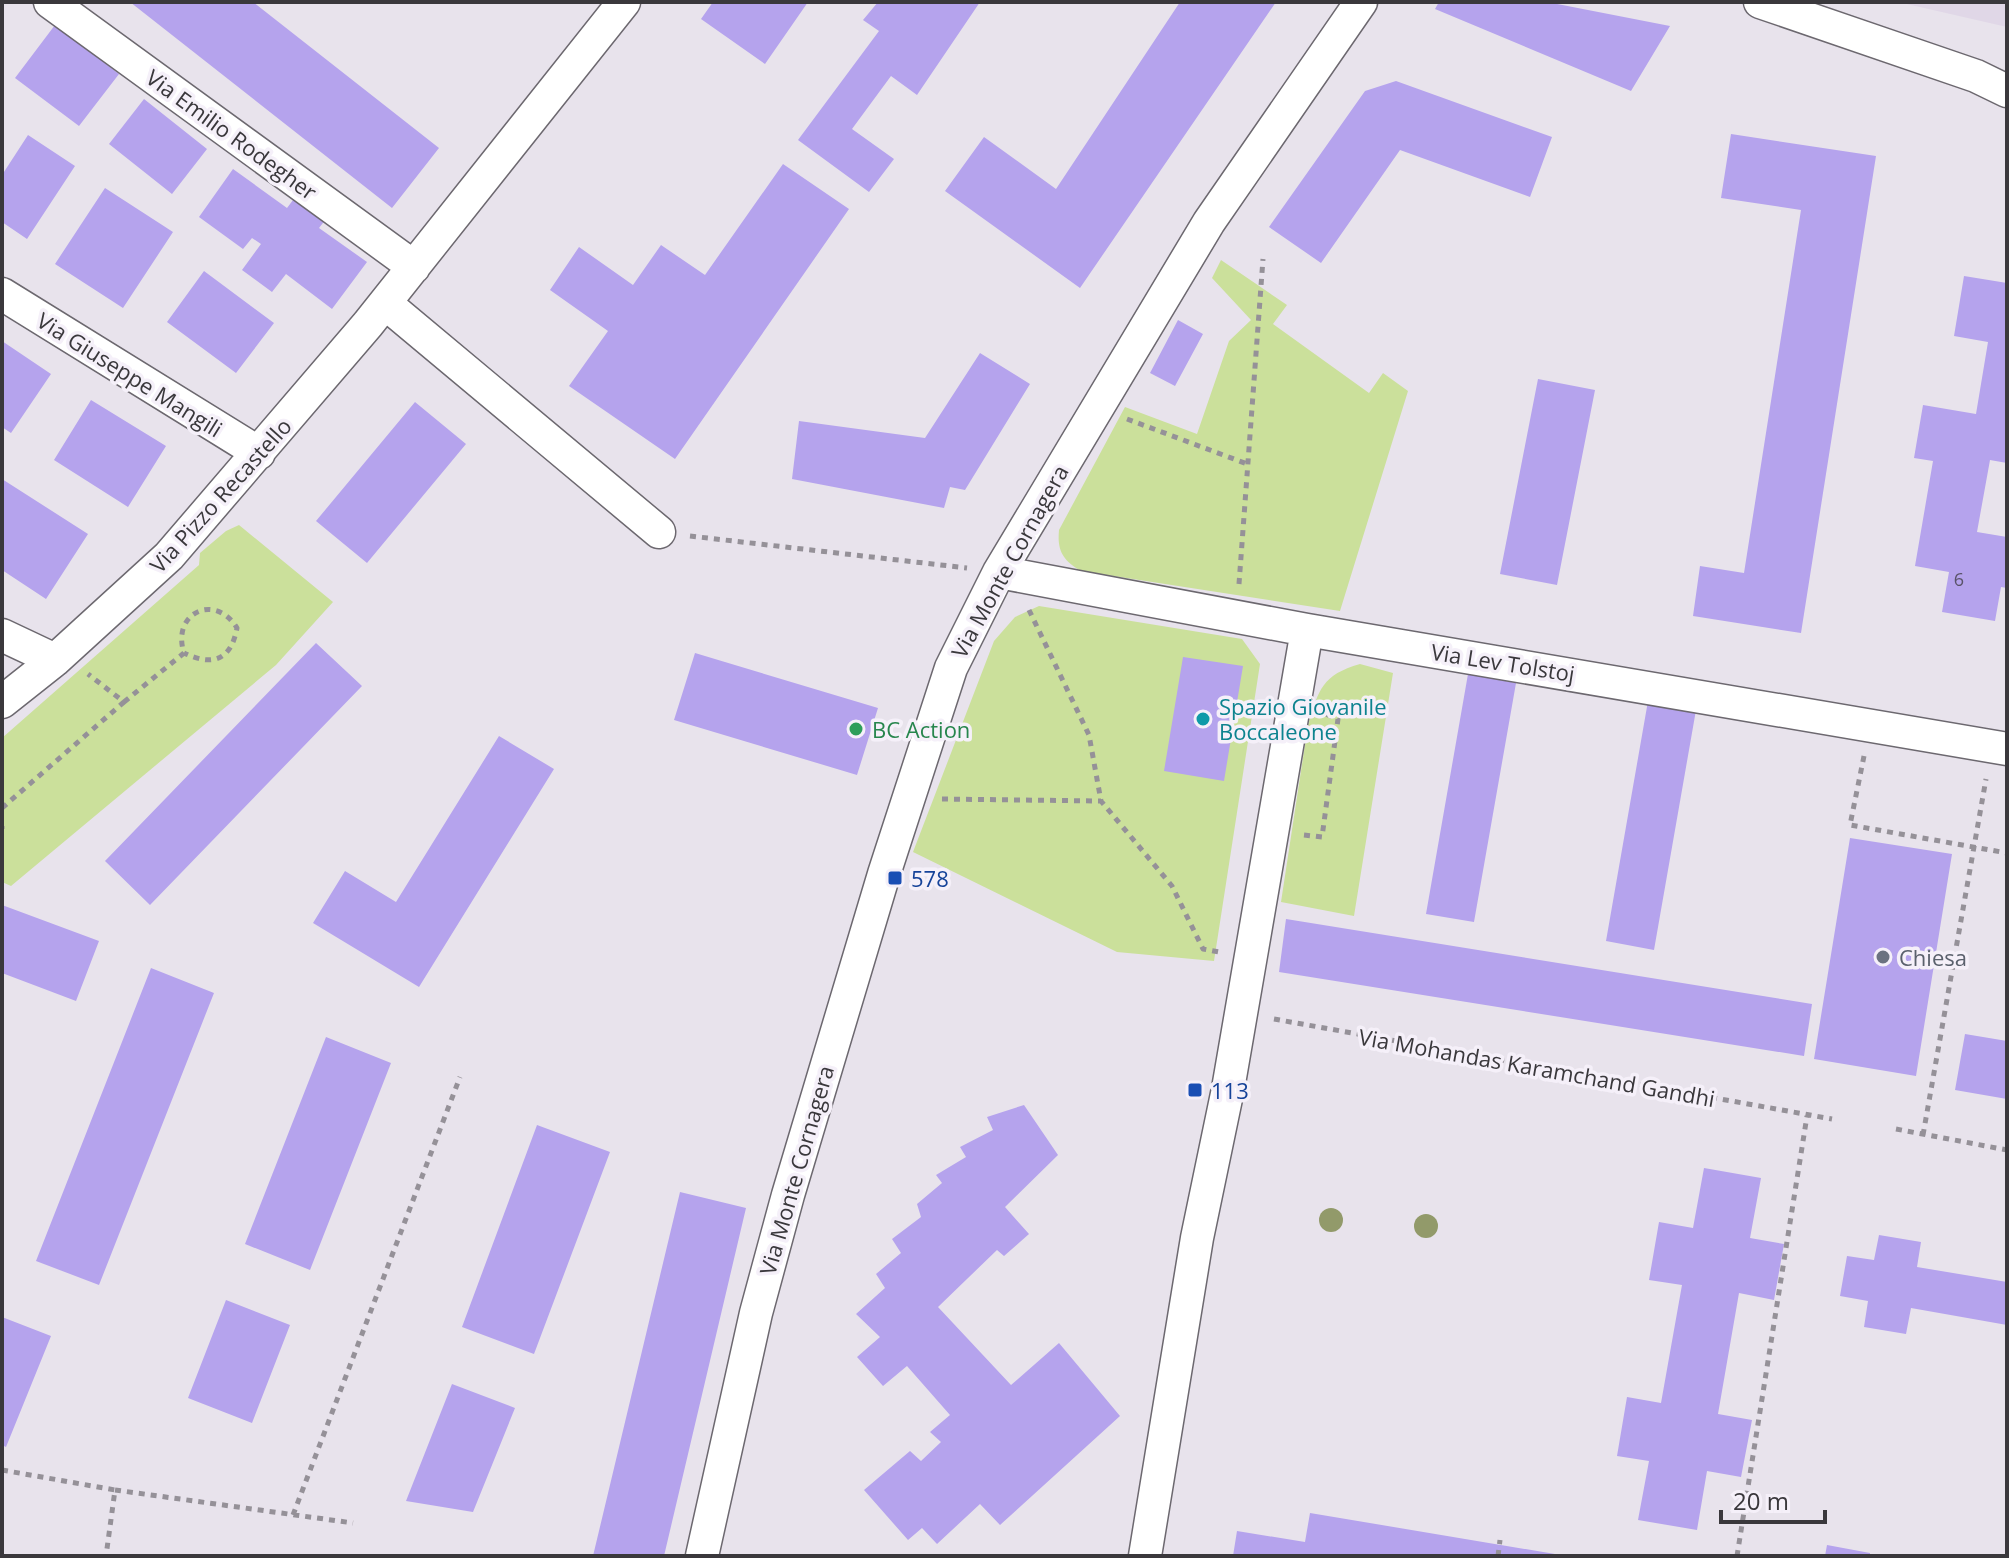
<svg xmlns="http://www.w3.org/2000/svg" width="2009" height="1558" font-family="'Open Sans',sans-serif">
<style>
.built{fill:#e0d7e7}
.green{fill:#cbe09b}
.building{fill:#b5a3ed}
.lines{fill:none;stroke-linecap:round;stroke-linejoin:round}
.minor-casing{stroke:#6c686f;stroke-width:35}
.path{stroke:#959198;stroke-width:5;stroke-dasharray:6 6;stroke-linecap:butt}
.minor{stroke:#fff;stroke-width:32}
.tree{fill:#929a6a}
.culture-dot{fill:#0f9aa8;stroke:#f5f0f9;stroke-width:3}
.leisure-dot{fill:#2e9e5b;stroke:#f5f0f9;stroke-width:3}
.transit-dot{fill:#1a4fb4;stroke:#f5f0f9;stroke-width:3}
.worship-dot{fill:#6b7280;stroke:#f5f0f9;stroke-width:3}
.labels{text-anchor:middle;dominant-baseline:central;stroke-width:7;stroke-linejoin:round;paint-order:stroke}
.number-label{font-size:18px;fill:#595368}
.street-label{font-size:22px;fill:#3a383c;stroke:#f5f0f9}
.culture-label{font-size:22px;fill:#0d838f;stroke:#f5f0f9;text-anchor:start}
.leisure-label{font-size:22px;fill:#27864d;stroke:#f5f0f9;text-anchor:start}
.transit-label{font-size:22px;fill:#164399;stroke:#f5f0f9;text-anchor:start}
.worship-label{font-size:22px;fill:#5b616d;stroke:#f5f0f9;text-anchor:start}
</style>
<rect width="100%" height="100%" fill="#e8e3ec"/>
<path class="built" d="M1898,2H2007V27Z"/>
<path class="green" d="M1221,260L1287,305L1273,324L1369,393L1383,373L1408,391L1340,611L1081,571C1063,560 1057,551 1059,530L1125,407L1197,434L1229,341L1251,320L1212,278Z
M239,525L333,602L276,665L11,886L2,882V738L199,565L200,553L226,531Z
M1039,606L1242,639L1260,664L1214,961L1117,952L913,852L994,641L1015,617Z
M1360,664L1393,673L1354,916L1281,902L1308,725C1319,689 1322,675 1360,664Z"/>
<path class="building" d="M130,2H253L439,148L392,208Z
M713,2H808L765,64L701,19Z
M878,2H980L917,95L891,76L852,129L894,159L869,192L798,140L879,31L863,20Z
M1180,2H1276L1080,288L945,191L984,137L1056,189Z
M1439,2H1547L1670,26L1631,91L1435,9Z
M55,25L119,74L79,126L15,78Z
M1396,81L1552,137L1530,197L1400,150L1321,263L1269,227L1365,91Z
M144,99L207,149L172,194L109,144Z
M1731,134L1876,156L1801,633L1693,616L1700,566L1744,573L1801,210L1721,198Z
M28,135L75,166L27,239L2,222V175Z
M783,164L849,209L675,459L569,386L608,331L550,290L579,247L633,285L661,245L705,275Z
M233,169L287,208L296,196L326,219L319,228L367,262L332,309L286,274L272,292L242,270L261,244L252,238L243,249L199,217Z
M105,188L173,232L123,308L55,264Z
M204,271L274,323L236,373L167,322Z
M1964,276L2007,283V463L1990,460L1977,532L2007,537V588L2001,587L1995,621L1942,612L1949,572L1915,566L1933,461L1914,458L1923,405L1976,414L1988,342L1954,336Z
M1178,320L1203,334L1175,386L1150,373Z
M2,341L51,374L11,433L2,427Z
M980,353L1030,384L965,490L950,487L944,508L792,479L799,421L925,438Z
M1538,379L1595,390L1557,585L1500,574Z
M91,400L166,446L128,507L54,460Z
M415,402L466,444L367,563L316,521Z
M2,479L88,534L46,599L2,570Z
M316,643L362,686L150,905L105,861Z
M695,653L878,708L857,775L674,720Z
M1183,657L1243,666L1224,781L1164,771Z
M1468,674L1516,683L1474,922L1426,914Z
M1648,701L1696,710L1654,950L1606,941Z
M499,736L554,769L419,987L313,923L345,871L396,902Z
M1850,838L1952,854L1916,1076L1814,1059Z
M2,905L99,941L76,1001L2,973Z
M1286,919L1812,1004L1804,1056L1279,972Z
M151,968L214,993L99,1285L36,1261Z
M1965,1034L2007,1041V1099L1955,1090Z
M326,1037L391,1063L310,1270L245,1244Z
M1024,1105L1058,1155L1005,1207L1029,1234L1004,1256L997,1250L938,1307L1011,1385L1059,1343L1120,1416L1000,1525L980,1504L937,1544L922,1528L908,1540L864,1490L910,1451L921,1461L941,1442L930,1432L950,1415L907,1366L883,1386L857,1357L880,1337L856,1314L885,1288L876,1274L901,1253L892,1239L921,1217L917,1204L942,1183L936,1175L966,1157L960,1147L993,1130L987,1117Z
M537,1125L610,1152L534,1354L462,1327Z
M1704,1168L1761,1178L1750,1238L1784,1244L1774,1300L1739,1293L1718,1414L1752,1420L1741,1477L1707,1471L1697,1530L1638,1520L1649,1461L1617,1456L1627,1397L1661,1403L1682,1285L1649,1280L1659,1222L1693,1228Z
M680,1192L746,1208L664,1556H593Z
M1879,1235L1921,1242L1917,1267L2007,1282V1325L1911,1308L1906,1334L1864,1327L1868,1301L1840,1296L1847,1256L1874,1260Z
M226,1300L290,1325L252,1423L188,1398Z
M2,1317L51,1336L6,1447L2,1445Z
M452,1384L515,1408L473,1512L406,1501Z
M1310,1513L1555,1554V1556H1233L1237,1531L1305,1542Z
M1827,1545L1870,1553V1556H1825Z"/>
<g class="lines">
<defs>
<path id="minor" d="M50,2L414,267
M1760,2L1976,76L2007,91
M2,294L259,453
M385,303L659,532
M999,572L1307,630L2007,749
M2,635L55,660
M2,702L55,660L169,556L368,324L624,2
M702,1556L756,1313L788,1195L884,874L951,668L999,572L1209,222L1361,2
M1145,1556L1197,1238L1228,1089L1307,630"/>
</defs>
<use href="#minor" class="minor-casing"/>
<path class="path" d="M1127,419L1250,465
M690,536L967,568
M1239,584L1263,259
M1029,610L1089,735L1101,801L1172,886L1203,949L1219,952
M124,702L184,653C171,613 215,592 237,628C231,660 213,667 184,653
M1864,756L1850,825L2007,853
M942,799L1101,801
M2,808L124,702L88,674
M2,826V829
M1304,835L1322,837L1338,719L1326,714
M1274,1019L1832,1119
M1896,1129L2007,1150
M1923,1135L1986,779
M2,1470L115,1490L106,1556
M115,1490L353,1523
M293,1515L460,1077
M1498,1556L1500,1540
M1737,1556L1807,1116"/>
<use href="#minor" class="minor"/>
</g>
<g class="tree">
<circle cx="1331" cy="1220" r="12"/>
<circle cx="1426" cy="1226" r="12"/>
</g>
<circle class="culture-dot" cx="1203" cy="719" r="8"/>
<circle class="leisure-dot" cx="856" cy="729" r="8"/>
<g class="transit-dot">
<rect x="887" y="870" width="16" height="16" rx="4"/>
<rect x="1187" y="1082" width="16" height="16" rx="4"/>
</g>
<circle class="worship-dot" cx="1883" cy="957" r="8"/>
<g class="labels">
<g class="number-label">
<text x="1959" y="579">6</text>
</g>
<g class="street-label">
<text transform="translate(232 134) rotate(36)">Via Emilio Rodegher</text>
<text transform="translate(130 374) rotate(32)">Via Giuseppe Mangili</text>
<text transform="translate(220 495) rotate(-48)">Via Pizzo Recastello</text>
<text transform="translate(1009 561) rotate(-61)">Via Monte Cornagera</text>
<text transform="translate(1503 662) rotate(9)">Via Lev Tolstoj</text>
<text transform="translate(1537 1067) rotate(10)">Via Mohandas Karamchand Gandhi</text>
<text transform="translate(796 1170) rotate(-74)">Via Monte Cornagera</text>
</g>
<g class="culture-label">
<text x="1219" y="706">Spazio Giovanile<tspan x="1219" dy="25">Boccaleone</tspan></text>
</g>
<g class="leisure-label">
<text x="872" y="729">BC Action</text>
</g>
<g class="transit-label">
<text x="911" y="878">578</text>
<text x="1211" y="1090">113</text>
</g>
<g class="worship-label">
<text x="1899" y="957">Chiesa</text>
</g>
</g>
<rect width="2009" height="1558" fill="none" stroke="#3a383c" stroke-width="8"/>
<path d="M1721 1510v12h104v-12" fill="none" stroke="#3a383c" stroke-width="4"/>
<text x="1733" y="1510" font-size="24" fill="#3a383c" stroke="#f5f0f9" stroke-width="6" paint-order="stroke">20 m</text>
</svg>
